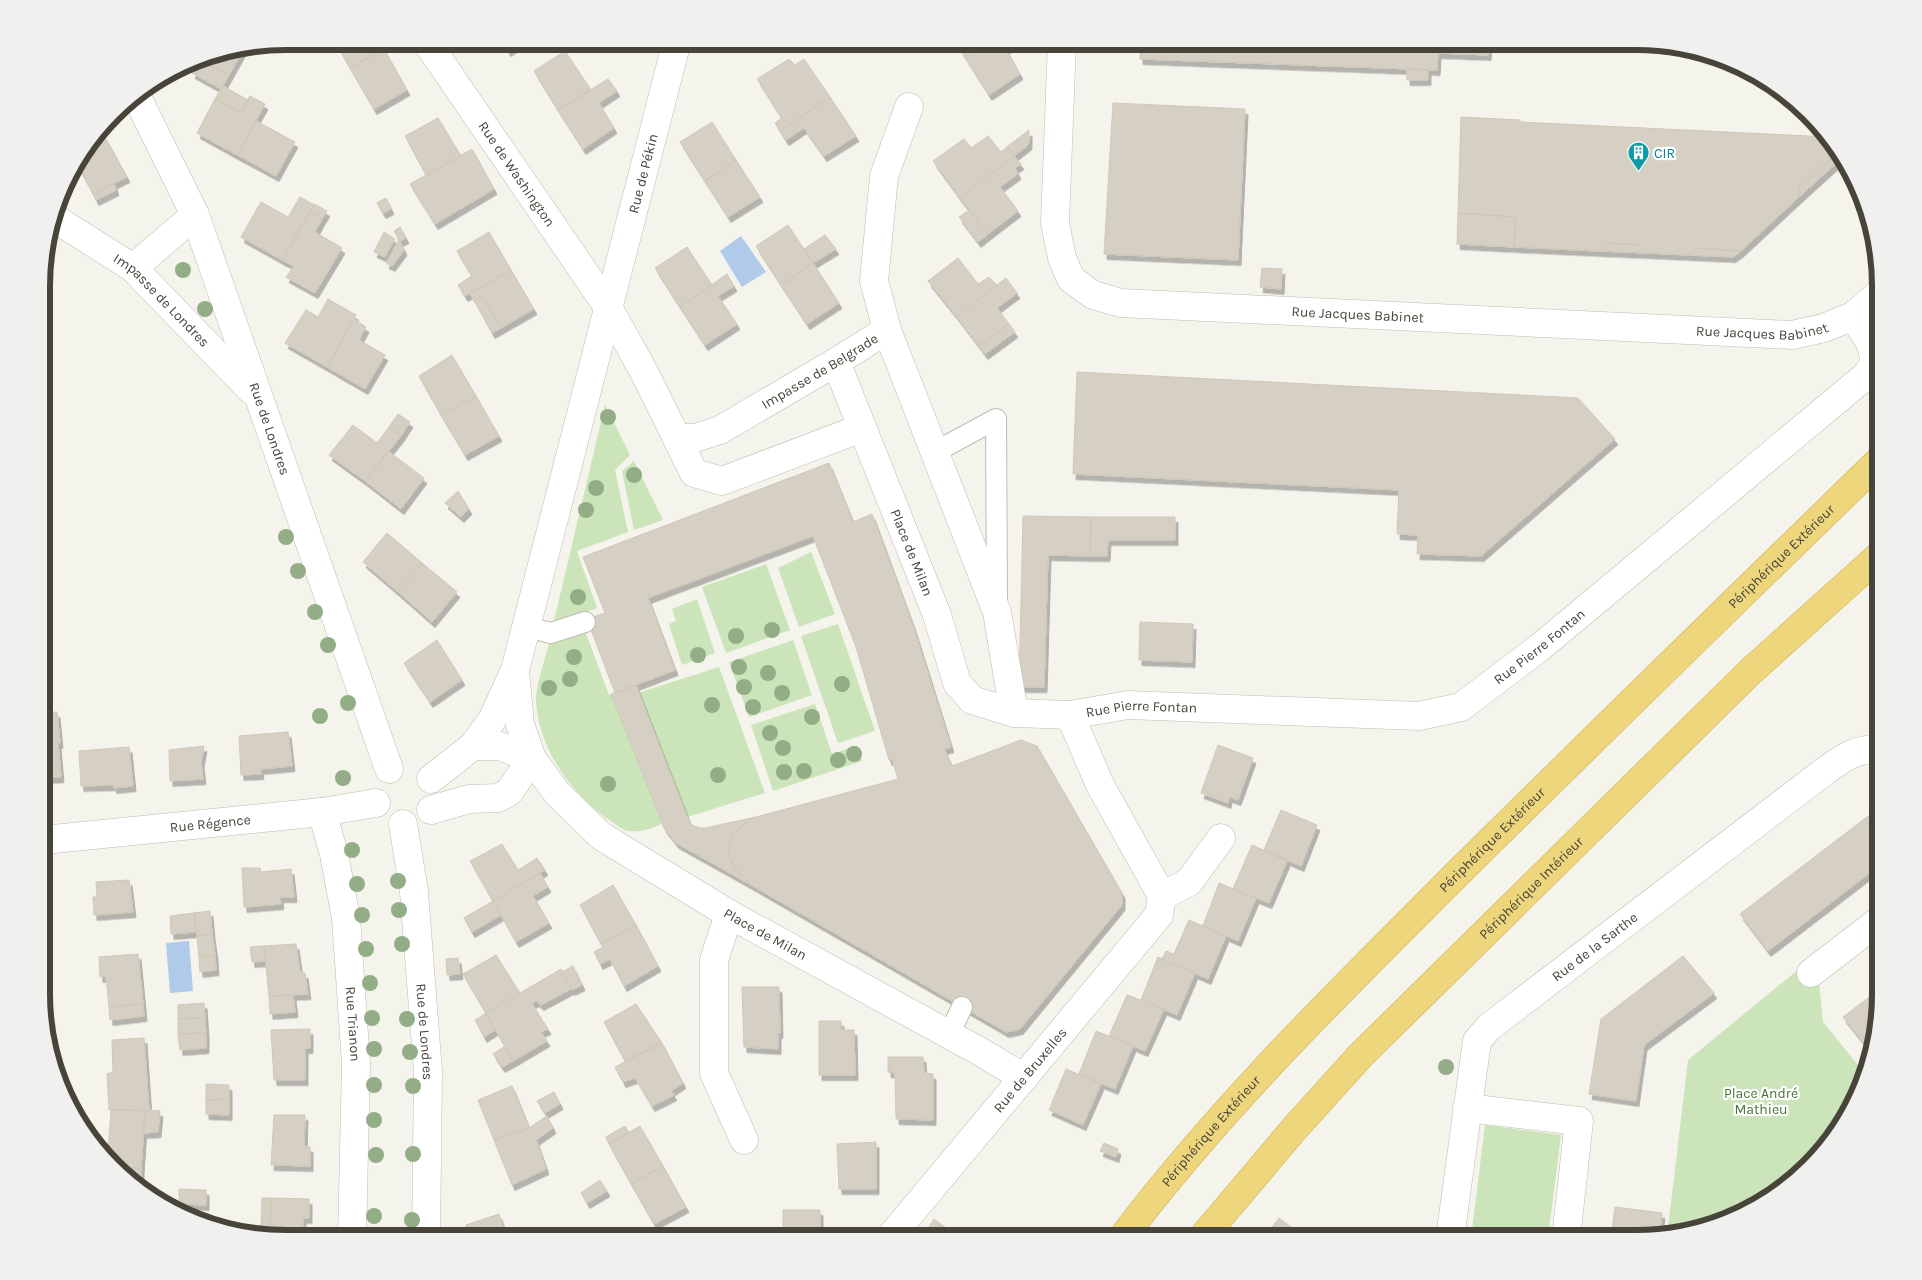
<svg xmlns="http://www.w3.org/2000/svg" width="1922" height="1280" font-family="Karla,sans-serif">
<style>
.green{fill:#cce4ba}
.water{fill:#b0cbe9}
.building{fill:#d5d0c3;stroke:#cfc8b7;filter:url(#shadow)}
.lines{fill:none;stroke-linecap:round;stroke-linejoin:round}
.lane-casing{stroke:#bfbcb0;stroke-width:22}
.street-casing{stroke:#bfbcb0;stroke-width:29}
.highway-casing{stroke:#cdae4e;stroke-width:29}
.lane{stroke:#fff;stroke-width:20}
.street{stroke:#fff;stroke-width:28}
.highway{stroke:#eed67d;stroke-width:28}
.tree{fill:#93ad86}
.labels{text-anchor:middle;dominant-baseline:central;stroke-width:4.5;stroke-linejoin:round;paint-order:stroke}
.culture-label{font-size:14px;fill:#0d838f;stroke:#fff;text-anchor:start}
.street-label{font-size:14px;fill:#48443a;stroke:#fff}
.park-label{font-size:14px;fill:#447433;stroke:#fff}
.rim{fill:none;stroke:#48443a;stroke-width:6}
</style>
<defs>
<filter id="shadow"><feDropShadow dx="3" dy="5.5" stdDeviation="0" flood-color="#0004"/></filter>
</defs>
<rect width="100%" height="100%" fill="#f4f3ec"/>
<path class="green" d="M605,405L630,455L615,470L628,532L577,551L597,608L553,625Z
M634,461L663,520L634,530L622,471Z
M811,552L835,614L799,627L778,568Z
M766,564L790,630L726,653L702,587Z
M697,599L715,653L682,665L669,624L676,621L672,609Z
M838,624L875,731L838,743L801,636Z
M585,631L609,695L611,694L662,824C652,828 640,833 629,831C622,830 615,824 609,820C571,794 538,748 536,700C536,686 545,659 549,644Z
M793,640L812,695L749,717L729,662Z
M719,667L765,793L687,817L638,693Z
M815,704L832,754L857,745L862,761L773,791L751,725Z
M1805,964L1819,983L1823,1022L1866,1075L1839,1130L1798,1178L1758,1206L1700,1230L1667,1236L1688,1060Z
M1485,1125L1561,1135L1548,1238H1471Z"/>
<path class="water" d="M741,236L766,272L742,287L720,251Z
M189,941L193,991L170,993L166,943Z"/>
<path class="building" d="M335,41H380L384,49L350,68Z
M502,41H524L508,51Z
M955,41H988L965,57Z
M988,41H1017L1006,49L1020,74L989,95L965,57Z
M1140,41H1489L1488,55L1438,53L1437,70L1140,59Z
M384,49L407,90L374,109L350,68Z
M243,50L229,75L198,59Z
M565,51L591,90L558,110L534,71Z
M789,59L795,65L804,59L830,97L780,131L775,123L782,118L757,79Z
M199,60L229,75L221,89L192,73Z
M1407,69L1428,70V80H1407Z
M608,79L617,91L599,103L614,128L583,149L558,110Z
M223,86L248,100L241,112L215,99Z
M250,96L265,104L237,155L197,133L215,99L241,112Z
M830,97L856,136L824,156L804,128L786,140L780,131Z
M1113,103L1245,109L1238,260L1104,254Z
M1461,117L1520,120V122L1829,137L1833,143V157L1799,187V197L1741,251L1697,248L1688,255L1646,253L1639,245L1609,243L1599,251L1514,247L1516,217L1458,213Z
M438,118L461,156L426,175L405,136Z
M256,121L295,142L276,176L237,155Z
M712,122L736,160L705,181L680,142Z
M1029,130V144L1014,156L1008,146Z
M988,136L1001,152L1008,146L1014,156L960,198L933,161L964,139L971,148Z
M105,137L127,177L93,194L77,164L93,144Z
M1833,143L1842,155V158L1799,197V187L1833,157Z
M472,149L494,189L435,224L410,184Z
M1014,156L1021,164L1015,168L1018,174L1000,187L1018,211L988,234L960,198Z
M736,160L760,197L728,217L705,181Z
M114,184L116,190L96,200L93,194Z
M300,197L314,205L282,260L241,237L261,202L288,217Z
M386,198L391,209L383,213L377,203Z
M314,204L327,211L322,219L310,211Z
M969,210L988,234L978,242L959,217Z
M310,211L322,219L315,232L342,248L315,293L286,277L294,266L282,260Z
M1458,213L1516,217L1514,247L1457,244Z
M788,225L813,263L781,285L756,246Z
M400,227L406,238L400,241L394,231Z
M384,232L395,239L385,257L374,252Z
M489,232L511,270L465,296L458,285L472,276L457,251Z
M825,235L836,249L813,263L804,249Z
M399,240L404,250L392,266L386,263Z
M1609,243L1639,245L1646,253L1599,251Z
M687,247L712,285L680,307L655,268Z
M1697,248L1741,251L1733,257L1688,255Z
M958,258L978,284L989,277L997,285L957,317L928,281Z
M813,263L839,303L807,324L781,285Z
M1262,268L1282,269L1281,289L1260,287Z
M511,270L534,309L501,328L482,296L474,300L470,294Z
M727,274L734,286L718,296L737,324L705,345L680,307Z
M1006,278L1017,293L997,308L1009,324L979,346L957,317Z
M482,296L501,328L492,333L474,300Z
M328,299L356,315L327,367L285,343L306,310L318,317Z
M354,319L366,327L359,340L385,355L365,389L327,367Z
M1009,324L1015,332L985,354L979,346Z
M452,355L476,396L441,415L419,376Z
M1077,372L1578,398L1615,439L1481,556L1417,554L1418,535L1397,534L1399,490L1073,474Z
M476,396L499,436L465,455L441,415Z
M398,414L410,422L401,436L389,427Z
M353,425L377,443L389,427L401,436L365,481L329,455Z
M388,451L424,478L401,509L365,481Z
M829,463L853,522L872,514L913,626L951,747L944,749L952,766L1021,740L1037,746L1122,893V905L1020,1029L1006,1032L753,886L737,870L729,856L730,841L734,833L749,820L756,817L898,779L892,759L889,760L856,647L813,536L648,598L675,670L615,693L587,619L605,613L583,557Z
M458,491L469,509L461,517L445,503Z
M1023,516L1091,517L1090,556L1048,555L1044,687H1019Z
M1091,517H1175V540H1108L1107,556H1090Z
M387,533L422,563L398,592L363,562Z
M422,563L457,592L432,622L398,592Z
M1140,622L1193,624L1192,662L1139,660Z
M437,640L462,680L430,702L404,663Z
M636,685L690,824L699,828H705L756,817L749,820L734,833L728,849L729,856L732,863L743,877L753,886L676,843L664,828L611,694Z
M57,712L60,743L43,744V713Z
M288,732L292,766L260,769L261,774L241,775L239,736Z
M58,743L61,777L46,778L45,744Z
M1218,745L1253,758L1238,800L1229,797L1228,803L1201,793Z
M204,746L201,762L203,779L170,781L169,750Z
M129,747L133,786L114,788L113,785L81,786L79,751Z
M1880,807V865L1768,951L1740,914Z
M1281,810L1317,825L1301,866L1264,850Z
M502,844L518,870L537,858L545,870L493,901L470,861Z
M1252,845L1287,861L1269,903L1233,889Z
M242,868H260L261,872L291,869L294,897H280L281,904L244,907Z
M540,873L548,887L533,896L549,923L516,942L493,901Z
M129,880L133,912L94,915L93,897H97L96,882Z
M1219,883L1256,898L1238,941L1203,926Z
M613,885L636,925L601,944L580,905Z
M493,901L501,915L472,932L464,918Z
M210,911L212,934L197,936L194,913Z
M194,913L196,932L171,934L170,916Z
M1189,920L1226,936L1208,979L1162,959L1166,951L1174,954Z
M636,925L658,966L624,986L610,959L600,964L594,952L603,947L601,944Z
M212,934L215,955L199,957L197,936Z
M296,944L300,972L305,973L308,994L269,996L264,946Z
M264,946L266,961L252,962L250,947Z
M138,954L143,1004L109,1007L106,976L100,977L99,957Z
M215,955L216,970L200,972L199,957Z
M496,955L520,993L486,1013L463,974Z
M1683,956L1714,993L1644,1045L1636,1101L1589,1094L1601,1019Z
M1158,957L1195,973L1177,1015L1141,1000Z
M458,958L460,974L447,975L446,959Z
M573,966L582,985L572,990L562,972Z
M561,969L571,989L541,1005L536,1001L532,1004L548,1029L541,1032L547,1041L513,1061L486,1013Z
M742,987H779L780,1033H778V1049L744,1047Z
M1880,989V1010L1872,1053L1843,1017Z
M293,995L295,1012L270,1014L269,996Z
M1127,995L1164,1009L1145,1051L1109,1036Z
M204,1003L205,1018L178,1019V1005Z
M143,1004L144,1016L110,1020L109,1007Z
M636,1004L662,1043L625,1061L604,1022Z
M486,1013L495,1030L484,1037L475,1020Z
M205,1018L206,1033L178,1034V1019Z
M819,1021H841V1030H854L855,1075H819Z
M310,1029V1048H305V1080H274L271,1030Z
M1096,1031L1133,1046L1115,1089L1079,1074Z
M206,1033V1048L180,1050L178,1034Z
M144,1038L149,1111L109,1110L107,1074L113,1072L112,1040Z
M662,1043L683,1083L671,1091L674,1095L652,1106L635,1078L623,1082L615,1067Z
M505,1046L513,1061L502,1067L493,1054Z
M888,1057H923L924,1073L933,1074V1120L896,1119L895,1073L888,1072Z
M1066,1069L1101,1084L1083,1125L1049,1110Z
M206,1084L229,1085V1099L206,1100Z
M512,1086L529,1128L494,1140L478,1100Z
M554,1092L560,1104L545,1113L537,1101Z
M229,1099V1115L206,1114V1100Z
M111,1110H145L141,1169L124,1167V1163H118L108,1153Z
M145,1110L160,1111L158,1132L143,1133Z
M274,1115H305L304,1146L310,1147V1166L271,1165Z
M547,1116L553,1128L536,1140L546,1169L512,1185L494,1140L529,1128Z
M625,1126L629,1133L609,1144L606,1137Z
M640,1126L663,1166L631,1184L609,1144Z
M876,1142V1189H839L837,1144Z
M1104,1143L1118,1149L1116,1157L1100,1151Z
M118,1163H124V1167L141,1169V1178H131Z
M663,1166L686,1207L654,1224L631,1184Z
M600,1180L607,1191L587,1203L581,1193Z
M179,1189L206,1190V1205L179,1204Z
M262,1198H271L270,1228H261Z
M271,1198L309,1199V1218H303L302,1239H286L270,1234Z
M1615,1207L1662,1213L1659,1237L1611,1238Z
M783,1210H820V1239H783Z
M499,1214L507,1239H470L466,1225Z
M1279,1218L1298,1232L1293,1238H1264Z
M934,1219L960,1238L921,1239Z
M1055,1227L1064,1233L1060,1238H1046Z"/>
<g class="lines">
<defs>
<path id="lane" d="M935,452L996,419L997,600
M526,627L551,633L585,622
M949,1035L962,1007"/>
<g id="street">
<path id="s1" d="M426,41L608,307L644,372L694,473L722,481L862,428"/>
<path id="s2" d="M1062,41L1055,223L1062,258L1071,279L1093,295L1121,303L1792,335L1824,328L1853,316L1880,293"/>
<path id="s3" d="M136,95L195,215L389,769"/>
<path id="s4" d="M54,218L133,268L251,390"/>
<path d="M133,268L195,215"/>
<path d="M887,330L997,612L1014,713"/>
<path id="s5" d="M836,362L937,615L957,683L972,700L1014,713L1070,715L1128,705L1419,716L1461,707L1539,648L1868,374L1875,361L1870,342L1853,316"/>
<path id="s6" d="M677,438H695L720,430L836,362L887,330L874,281L884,176L909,107"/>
<path id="s7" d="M473,746L492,720L515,670L677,41"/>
<path id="s8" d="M431,779L473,746H500L532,759L557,793L601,836L729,914L979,1051L1024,1078"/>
<path d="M431,810L469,799L498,798L509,792L532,759L520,724L515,671"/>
<path id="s9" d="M322,812L334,854L346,918L356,1064L352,1239"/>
<path id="s10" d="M403,824L414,892L428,1072L426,1239"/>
<path id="s11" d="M43,840L322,812L376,803"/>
<path d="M1162,896L1189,882L1221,838"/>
<path d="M729,914L714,960V1073L744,1140"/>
<path d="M1811,973L1880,920"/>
<path d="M1467,1108L1579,1121L1566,1238"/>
<path id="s12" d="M1450,1238L1477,1041L1489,1027L1825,771C1845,757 1854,749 1880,749"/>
<path id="s13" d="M889,1239L1159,915L1162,896L1100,785L1070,715"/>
</g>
<g id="highway">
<path id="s14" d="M1122,1238C1218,1111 1331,1000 1443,888C1588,744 1734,602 1880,460"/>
<path id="s15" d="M1202,1238L1295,1128L1360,1056L1751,671L1880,555"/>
</g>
</defs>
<use href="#lane" class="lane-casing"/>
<use href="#street" class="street-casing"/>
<use href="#highway" class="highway-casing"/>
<use href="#lane" class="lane"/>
<use href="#street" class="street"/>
<use href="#highway" class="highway"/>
</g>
<g class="tree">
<circle cx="183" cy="270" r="8"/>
<circle cx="205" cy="309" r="8"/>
<circle cx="608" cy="417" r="8"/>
<circle cx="634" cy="475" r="8"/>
<circle cx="596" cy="488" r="8"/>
<circle cx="586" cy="510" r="8"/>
<circle cx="286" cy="537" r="8"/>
<circle cx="298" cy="571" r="8"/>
<circle cx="578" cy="597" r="8"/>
<circle cx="315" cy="612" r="8"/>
<circle cx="772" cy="630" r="8"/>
<circle cx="736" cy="636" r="8"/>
<circle cx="328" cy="645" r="8"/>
<circle cx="698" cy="655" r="8"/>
<circle cx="574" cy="657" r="8"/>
<circle cx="739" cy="667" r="8"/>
<circle cx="768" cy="673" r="8"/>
<circle cx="570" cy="679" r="8"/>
<circle cx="842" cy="684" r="8"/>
<circle cx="744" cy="687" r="8"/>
<circle cx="549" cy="688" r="8"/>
<circle cx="782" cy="693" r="8"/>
<circle cx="348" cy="703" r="8"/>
<circle cx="712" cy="705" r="8"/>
<circle cx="753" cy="707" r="8"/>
<circle cx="320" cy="716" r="8"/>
<circle cx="812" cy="717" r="8"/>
<circle cx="770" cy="733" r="8"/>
<circle cx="783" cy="748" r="8"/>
<circle cx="854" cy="754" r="8"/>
<circle cx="838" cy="760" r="8"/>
<circle cx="804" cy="771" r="8"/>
<circle cx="784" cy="772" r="8"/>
<circle cx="718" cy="775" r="8"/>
<circle cx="343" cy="778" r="8"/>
<circle cx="608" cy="784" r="8"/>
<circle cx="352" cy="850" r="8"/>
<circle cx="398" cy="881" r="8"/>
<circle cx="357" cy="884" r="8"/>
<circle cx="399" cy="910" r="8"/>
<circle cx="362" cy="915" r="8"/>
<circle cx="402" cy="944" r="8"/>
<circle cx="366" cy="949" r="8"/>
<circle cx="370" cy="983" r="8"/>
<circle cx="372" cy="1018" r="8"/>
<circle cx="407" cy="1019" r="8"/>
<circle cx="374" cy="1049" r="8"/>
<circle cx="410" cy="1052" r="8"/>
<circle cx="1446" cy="1067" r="8"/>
<circle cx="374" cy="1085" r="8"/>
<circle cx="413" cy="1086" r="8"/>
<circle cx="374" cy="1120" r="8"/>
<circle cx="413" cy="1154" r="8"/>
<circle cx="376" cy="1155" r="8"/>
<circle cx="374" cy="1216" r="8"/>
<circle cx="412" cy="1220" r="8"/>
</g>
<defs>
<symbol id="building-pin" viewBox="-11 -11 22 30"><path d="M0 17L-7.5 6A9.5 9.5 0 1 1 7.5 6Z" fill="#0f9aa8" stroke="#fff"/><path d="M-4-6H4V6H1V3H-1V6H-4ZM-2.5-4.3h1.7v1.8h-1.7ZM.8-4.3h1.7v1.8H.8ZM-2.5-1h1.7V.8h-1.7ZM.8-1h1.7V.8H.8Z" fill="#fff"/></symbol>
</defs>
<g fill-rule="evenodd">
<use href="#building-pin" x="1626" y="140" width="25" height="34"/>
</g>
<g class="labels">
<g class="culture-label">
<text x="1654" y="153">CIR</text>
</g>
<g class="street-label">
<text stroke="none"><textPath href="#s1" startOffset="161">Rue de Washington</textPath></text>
<text stroke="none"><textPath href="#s7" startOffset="600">Rue de Pékin</textPath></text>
<text stroke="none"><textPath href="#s4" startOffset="136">Impasse de Londres</textPath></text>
<text stroke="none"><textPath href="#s2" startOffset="534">Rue Jacques Babinet</textPath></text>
<text stroke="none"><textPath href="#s2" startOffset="939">Rue Jacques Babinet</textPath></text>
<text stroke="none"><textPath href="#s6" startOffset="160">Impasse de Belgrade</textPath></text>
<text stroke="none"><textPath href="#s3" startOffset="360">Rue de Londres</textPath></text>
<text stroke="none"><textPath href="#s5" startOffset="205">Place de Milan</textPath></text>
<text stroke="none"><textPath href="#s14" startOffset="949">Périphérique Extérieur</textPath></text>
<text stroke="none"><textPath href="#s5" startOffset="958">Rue Pierre Fontan</textPath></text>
<text stroke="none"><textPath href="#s5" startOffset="538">Rue Pierre Fontan</textPath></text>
<text stroke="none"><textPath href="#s11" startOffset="168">Rue Régence</textPath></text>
<text stroke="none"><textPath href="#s14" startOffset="544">Périphérique Extérieur</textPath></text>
<text stroke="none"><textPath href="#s15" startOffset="481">Périphérique Intérieur</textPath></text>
<text stroke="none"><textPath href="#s8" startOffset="410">Place de Milan</textPath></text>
<text stroke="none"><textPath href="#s12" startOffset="350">Rue de la Sarthe</textPath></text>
<text stroke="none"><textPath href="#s9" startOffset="215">Rue Trianon</textPath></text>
<text stroke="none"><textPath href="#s10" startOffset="209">Rue de Londres</textPath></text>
<text stroke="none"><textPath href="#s13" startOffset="220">Rue de Bruxelles</textPath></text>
<text stroke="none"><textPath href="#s14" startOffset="139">Périphérique Extérieur</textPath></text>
</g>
<g class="park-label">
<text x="1761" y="1093">Place André<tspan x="1761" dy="16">Mathieu</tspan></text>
</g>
</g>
<path d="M0 0H1922V1280H0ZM286 50H1636A236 236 0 0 1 1872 286V994A236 236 0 0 1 1636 1230H286A236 236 0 0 1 50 994V286A236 236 0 0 1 286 50Z" fill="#f0f0ef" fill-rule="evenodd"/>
<path class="rim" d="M286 50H1636A236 236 0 0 1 1872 286V994A236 236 0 0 1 1636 1230H286A236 236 0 0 1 50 994V286A236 236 0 0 1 286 50Z"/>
</svg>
